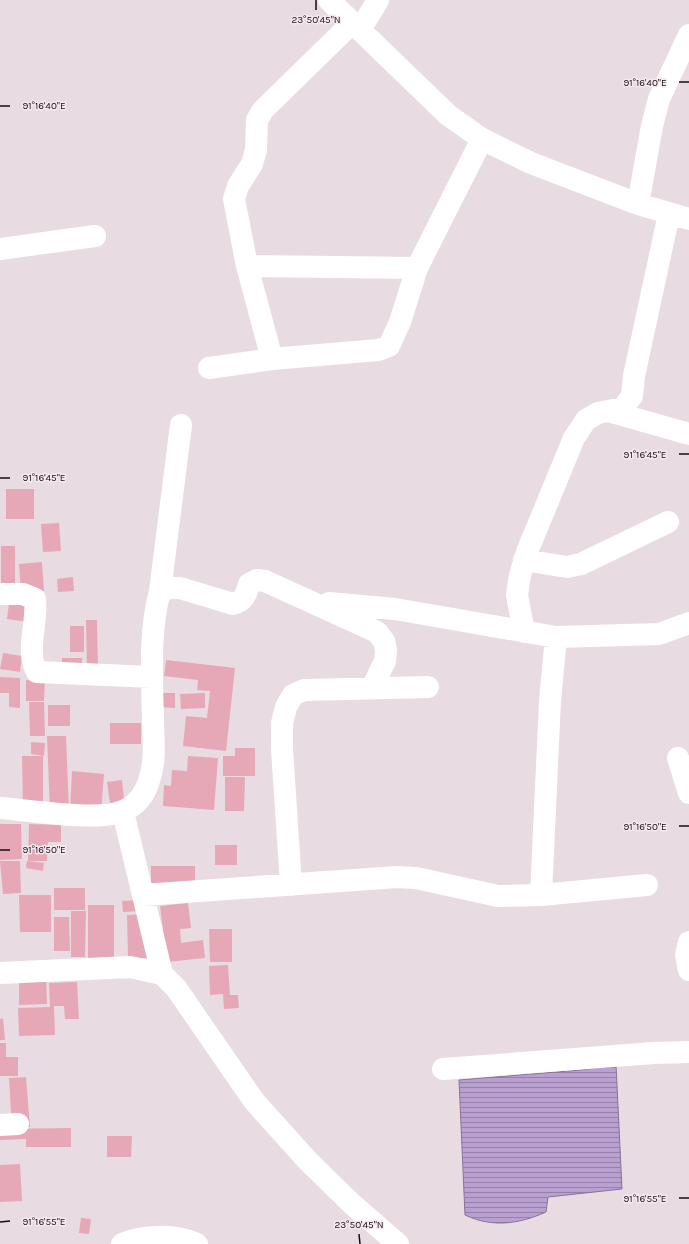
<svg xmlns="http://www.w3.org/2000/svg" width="689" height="1244" font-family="Karla,sans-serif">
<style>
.water{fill:url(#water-rules);stroke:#887497}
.building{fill:#e6a8b7}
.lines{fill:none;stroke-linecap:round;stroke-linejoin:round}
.minor{stroke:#fff;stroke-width:22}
.ticks{fill:none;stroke:#130f11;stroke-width:1.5}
.ticks-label{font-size:10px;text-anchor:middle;fill:#130f11;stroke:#f7e8f0;stroke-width:3;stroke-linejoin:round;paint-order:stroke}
</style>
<defs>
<pattern id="water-rules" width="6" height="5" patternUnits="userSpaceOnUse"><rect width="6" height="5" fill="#baa0d1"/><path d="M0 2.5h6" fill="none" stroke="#9681a8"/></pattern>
</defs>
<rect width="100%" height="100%" fill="#e9dbe2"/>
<path class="water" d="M616,1065L622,1189L548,1197L546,1212C519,1224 493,1228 465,1215L459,1080L581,1070Z"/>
<path class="building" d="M6,489H34V519H6Z
M59,523L61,551L43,552L41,524Z
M1,546H15V596L1,597Z
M42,562L44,591L21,592L19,564Z
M73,577L74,591L58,592L57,579Z
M9,603L31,606L29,622L7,619Z
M86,620H97L98,670H87Z
M70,626H84V652H70Z
M3,653L22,656L20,672L0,669Z
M62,658H82V676H62Z
M166,660L235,668L226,751L183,746L186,716L207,718L210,691L197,690L198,680L164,676Z
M0,677L20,678V708L9,707V693H0Z
M26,680L45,681L44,701H26Z
M158,693H175V708L158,707Z
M205,693V708L181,709L180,694Z
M29,702H44L45,736H30Z
M48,705H70V726H48Z
M110,723H141V744H110Z
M47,736H66L69,810H50Z
M31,742L45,743L44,756L31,754Z
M235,748H255V776H223V756H235Z
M22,756H43V807L23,808Z
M188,756L218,758L214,810L163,806L164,785L171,786L172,770L187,771Z
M72,771L104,774L101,813L70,811Z
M225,777H245L244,811H225Z
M122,780L125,808L111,810L107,782Z
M0,824H21L22,859L0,860Z
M29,824L61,825V842H48L47,861H28Z
M215,845H237V865H215Z
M0,861H20L21,893L3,894Z
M27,861L44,863L43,871L26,868Z
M151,866H195V893H151Z
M54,888H85V910H54Z
M19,895H51V932H20Z
M139,900L140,911L123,912L122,901Z
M188,903L191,928L180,929L181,943L203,940L205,958L167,962L160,906Z
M88,905H114V964H88Z
M71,911H86L85,957H71Z
M151,914L152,958H128L127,915Z
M54,917H69L70,951H54Z
M209,929H232V962H210Z
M228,965L230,995H238L239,1008L224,1009L223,994L210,995L209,966Z
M46,976L47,1004L19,1005V977Z
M77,982L79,1019H65L64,1006H54L55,1035L19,1036L18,1008L50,1007L49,983Z
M3,1018L5,1040H0V1019Z
M0,1043H6V1057H18V1076H0Z
M26,1077L30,1127L12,1128L9,1078Z
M71,1128V1147H26V1139L0,1140V1129Z
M107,1136H132L131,1157H107Z
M20,1164L22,1201L0,1202V1165Z
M81,1218L91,1219L89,1234L79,1233Z"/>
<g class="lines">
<path class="minor" d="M329,0L448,115L482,139L531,163L638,204L689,219
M360,30L378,0
M638,204L652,126L659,99L689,35
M0,249L95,236
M247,266L417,268
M272,359L247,266L234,199L238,186L252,164L256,150L257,120L263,110L352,23
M209,368L272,359L378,350L389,346L400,322L417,268L482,139
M608,411L689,434
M524,560L567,567L581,564L668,522
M160,591L181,425
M0,594H23L35,599C38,623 25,651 37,672L152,677
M329,603L395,609L556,637L659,634L689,623
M524,632L517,595L520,575L527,552L574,438L586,420L598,413L623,408L632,396L634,376L669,214
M678,758L689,793
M0,808C28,810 100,822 123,811C138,805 146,793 150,777C156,759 153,738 153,720C152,679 149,630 160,591L171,588H180L233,604C244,601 246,595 249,584L257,580L265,581L377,632L384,641L386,650L385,661L372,688
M123,812L162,974
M291,885L282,749V723L286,707L293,695L304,690L428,687
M143,895L397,877L416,878L498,896L541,895L647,885
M541,895L550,701L556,637
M689,942L686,955L689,970
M0,973L130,967L162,974L176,988L254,1101L308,1161L352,1204L398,1244
M443,1069L654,1053L689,1052
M0,1125L18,1124
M122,1244C143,1235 175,1234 197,1244"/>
</g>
<path class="ticks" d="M316,0V10M679,82H689M0,106H10M679,454H689M0,478H10M679,826H689M0,850H10M679,1198H689M0,1222L10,1221M359,1234L360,1244"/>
<g class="ticks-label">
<text x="316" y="23">23°50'45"N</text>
<text x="645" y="86">91°16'40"E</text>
<text x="44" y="109">91°16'40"E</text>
<text x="645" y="458">91°16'45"E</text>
<text x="44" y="481">91°16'45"E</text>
<text x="645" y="830">91°16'50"E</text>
<text x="44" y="853">91°16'50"E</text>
<text x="645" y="1202">91°16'55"E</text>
<text x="44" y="1225">91°16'55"E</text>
<text x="359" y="1228">23°50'45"N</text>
</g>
</svg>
